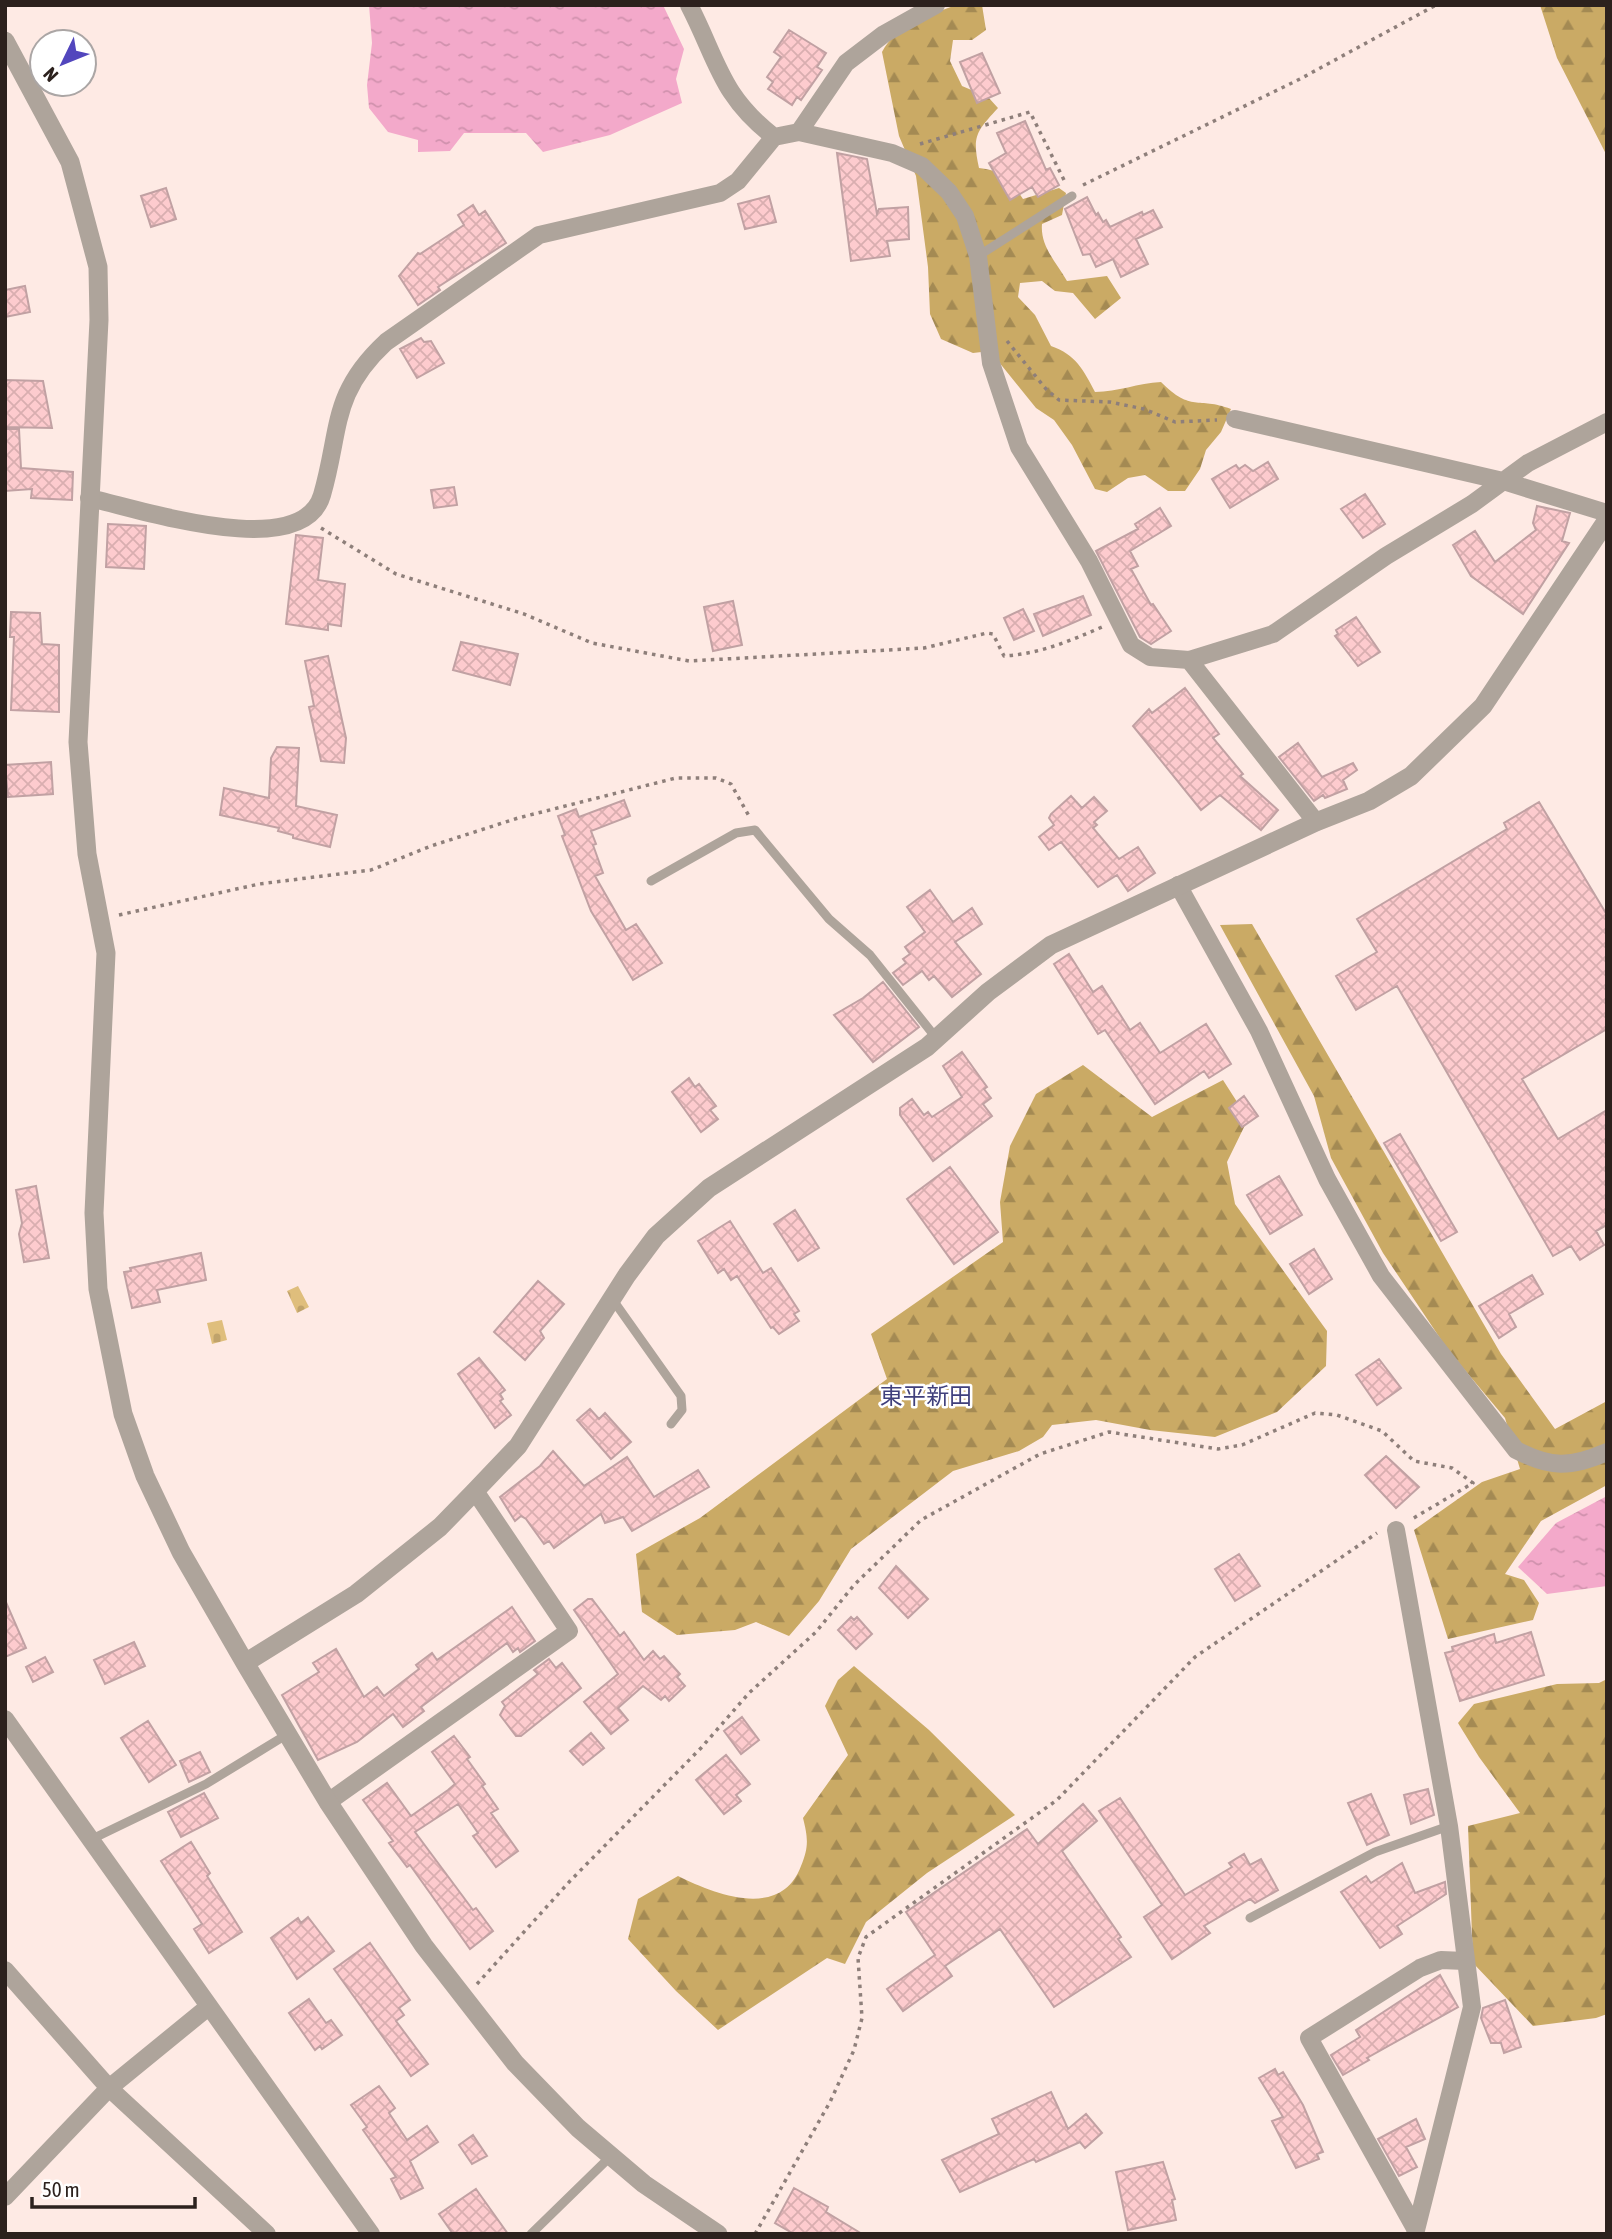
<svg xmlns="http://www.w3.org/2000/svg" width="1612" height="2239" font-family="'Asap Condensed','Noto Sans JP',sans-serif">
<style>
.forest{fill:url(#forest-firs)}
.cemetery{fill:url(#cemetery-stones)}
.water{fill:url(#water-ripples)}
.building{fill:url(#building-cross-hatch);stroke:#c1a1a3;stroke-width:2}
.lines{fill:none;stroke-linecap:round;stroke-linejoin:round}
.path{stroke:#8e7f7a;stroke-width:3.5;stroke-dasharray:3.5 5;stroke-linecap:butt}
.service{stroke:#aea49b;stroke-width:9}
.minor{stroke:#aea49b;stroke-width:18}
.tertiary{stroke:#aea49b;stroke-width:19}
.labels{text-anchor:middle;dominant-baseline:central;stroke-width:5;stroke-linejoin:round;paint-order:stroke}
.neighbourhood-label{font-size:23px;fill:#40407c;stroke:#fff}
</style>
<defs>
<pattern id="forest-firs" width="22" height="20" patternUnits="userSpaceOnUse" patternTransform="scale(1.75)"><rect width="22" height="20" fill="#caaa65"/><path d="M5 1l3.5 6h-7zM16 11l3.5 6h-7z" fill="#a48a53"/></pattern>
<pattern id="cemetery-stones" width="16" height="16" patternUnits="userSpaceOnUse" patternTransform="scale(1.75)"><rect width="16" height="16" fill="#dfbe7c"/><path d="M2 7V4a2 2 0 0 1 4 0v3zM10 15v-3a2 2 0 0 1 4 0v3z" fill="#c0a36b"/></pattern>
<pattern id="water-ripples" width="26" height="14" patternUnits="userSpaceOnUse" patternTransform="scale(1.75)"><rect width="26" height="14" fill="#f3a9ca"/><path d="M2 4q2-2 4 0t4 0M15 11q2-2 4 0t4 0" fill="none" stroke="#d091ad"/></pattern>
<pattern id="building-cross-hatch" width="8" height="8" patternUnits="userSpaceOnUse" patternTransform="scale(1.75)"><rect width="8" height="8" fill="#fdcbce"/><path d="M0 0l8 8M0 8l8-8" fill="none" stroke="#d9aeb0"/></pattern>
</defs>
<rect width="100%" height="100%" fill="#feeae4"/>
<path class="forest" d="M956,5H982L986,30L972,40H953L950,61L962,86L988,97L998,108C976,132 972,136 979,168C1002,170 1011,181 1023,199L1059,188L1066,193L1062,215L1042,224C1040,246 1056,262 1067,281L1107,276L1121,298L1095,319L1073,293L1055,291L1042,281L1020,283L1018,297L1035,315L1051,346C1076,355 1083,369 1095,392C1118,392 1138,383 1161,382C1192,413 1197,396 1231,409L1221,432L1206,450L1200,469L1185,491H1168L1145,475L1128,478L1107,492L1095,489L1072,445L1054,420L1036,408L990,351L973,353L941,339L930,314L928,267L916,176L899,136L882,52C896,25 928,16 956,5Z
M1540,5H1607V156L1557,58Z
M1252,924L1501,1354L1555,1429L1607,1401V1485L1541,1521L1505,1574L1524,1580L1539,1603L1533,1620L1448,1639L1414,1530L1482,1482L1520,1469L1505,1418L1448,1350L1383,1253L1331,1158L1314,1096L1220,925Z
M1083,1065L1152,1117L1223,1080L1248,1119L1227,1162L1235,1204L1327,1331L1326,1366L1277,1412L1215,1437L1150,1430L1096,1420L1052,1425L1043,1437L1019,1451L953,1471L851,1549L819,1601L789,1636L756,1622L735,1630L677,1635L642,1612L636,1554L700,1518L887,1379L871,1334L1003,1242L1000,1202L1010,1146L1036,1094Z
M854,1666L929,1730L1015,1815L927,1873L866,1922L845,1964L827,1958L718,2030L676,1991L628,1939L638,1899L678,1876C716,1895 781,1920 801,1866C809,1847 808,1838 803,1818L848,1755L825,1706L838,1680Z
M1607,1679V2014L1596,2018L1533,2026L1473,1963L1468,1826L1520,1813L1479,1757L1458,1723L1474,1704L1557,1684L1599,1683Z"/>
<path class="cemetery" d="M298,1286L309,1307L297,1313L287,1291Z
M222,1320L227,1340L212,1344L207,1323Z"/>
<path class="water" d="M369,5H663L684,49L676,79L682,103L610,135L543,152L526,133H464L450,151L418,152V140L388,132L369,108L367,85L372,43Z
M1607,1496V1586L1547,1594L1518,1567L1556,1523Z"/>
<path class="building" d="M789,30L826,53L817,67L822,70L801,100L797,97L792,105L768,89L773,82L767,77L781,57L774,52Z
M982,53L1000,93L977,103L960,62Z
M1025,121L1046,170L1050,168L1059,185L1038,197L1032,187L1010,200L989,163L1006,153L997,133Z
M837,153L867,159L877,214L879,209L908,207L909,239L887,241L890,256L851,261Z
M166,188L176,219L151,227L141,196Z
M769,196L776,222L745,229L738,204Z
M1087,197L1096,215L1098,213L1103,222L1106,220L1110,227L1142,212L1143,215L1153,210L1162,227L1136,239L1148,264L1121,277L1113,259L1096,267L1090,254L1083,255L1065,209Z
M473,205L479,215L485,211L506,243L438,287L440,290L418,305L399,276L418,253L420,254L464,225L458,215Z
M25,286L30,312L5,317V290Z
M421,338L424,342L431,341L444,363L417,378L400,349Z
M5,380L43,381L52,428L5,427Z
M5,429H19L21,468L73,472L72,500L31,498L32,489L5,491Z
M1268,462L1278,479L1230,508L1212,479L1236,465L1239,469L1245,465L1253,471Z
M454,487L457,505L434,508L431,490Z
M1365,494L1385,524L1363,538L1341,509Z
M1537,506L1570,513L1562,541L1569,543L1523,614L1471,576L1453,545L1475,531L1495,562L1536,530L1533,523Z
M1160,508L1171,526L1130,551L1138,566L1131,569L1151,605L1153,604L1171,631L1151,644L1140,637L1096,551L1138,529L1135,524Z
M108,524L146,526L144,569L106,567Z
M296,535L323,538L318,580L345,584L341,626L328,624V630L286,624Z
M1083,596L1091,615L1043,636L1034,614Z
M733,601L742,645L713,651L704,607Z
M1023,609L1034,631L1014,640L1004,618Z
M11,612L40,613L42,644L59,645V712L11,710L14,637H10Z
M1356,617L1380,652L1358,666L1335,636L1338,634L1336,630Z
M461,642L518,654L510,685L453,670Z
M328,656L346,738L344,763L321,761L309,707L314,706L305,661Z
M1185,688L1219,734L1213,738L1243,774L1240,776L1278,810L1261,830L1220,795L1201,810L1133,726L1149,709L1152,713Z
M1298,743L1322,777L1353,763L1357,770L1343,780L1347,789L1325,798L1323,795L1314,801L1279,757Z
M277,747L299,748L296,806L337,815L330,847L293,838V835L278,831L279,828L220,815L224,788L269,798L271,758Z
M51,762L53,794L8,797L5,765Z
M1071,796L1082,808L1094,797L1107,811L1094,822L1097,825L1093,828L1119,859L1138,847L1155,873L1128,891L1117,875L1098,887L1061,842L1049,850L1039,837L1054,825L1049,818L1051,814Z
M624,800L630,816L591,831L596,844L593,845L603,873L595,876L626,930L636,924L662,963L633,980L591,911L562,836L565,835L558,816L576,809L579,817Z
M1539,802L1607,915V1029L1522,1079L1558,1139L1607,1110V1225L1596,1231L1604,1245L1580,1260L1571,1246L1553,1256L1397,986L1356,1010L1336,976L1377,952L1357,919L1507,829L1504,823Z
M930,890L953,922L972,908L982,924L955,942L981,974L952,997L934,976L929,980L922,971L903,985L893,973L906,963L903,959L910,954L905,947L925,932L907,907Z
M1069,954L1093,992L1102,986L1130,1030L1140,1023L1160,1053L1206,1024L1231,1064L1209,1078L1204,1071L1155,1104L1105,1030L1098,1034L1054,964Z
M883,982L919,1027L873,1062L834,1015L863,998Z
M962,1052L987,1087L984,1089L991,1098L983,1104L992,1116L933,1161L900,1115V1108L912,1099L924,1115L928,1112L932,1117L962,1097L943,1066Z
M689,1078L695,1087L699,1084L716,1106L710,1110L718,1119L701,1132L672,1092Z
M1244,1096L1258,1116L1242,1127L1229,1108Z
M1400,1134L1457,1232L1441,1241L1384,1143Z
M950,1167L998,1232L954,1264L907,1199Z
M1279,1176L1302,1215L1270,1234L1247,1195Z
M36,1186L49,1258L24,1262L19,1234L22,1223L16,1190Z
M795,1210L819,1248L798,1261L774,1224Z
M730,1221L763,1273L771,1268L799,1311L794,1314L799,1321L779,1334L773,1327L771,1328L737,1276L731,1280L724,1269L718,1273L698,1241Z
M1314,1249L1332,1279L1309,1294L1290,1264Z
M201,1253L206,1280L157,1290L160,1302L132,1308L124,1272L131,1271L130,1268Z
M1532,1275L1543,1294L1509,1314L1516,1327L1499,1338L1479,1306Z
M538,1281L564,1304L540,1331L544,1338L525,1360L494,1332Z
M479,1358L505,1390L500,1394L503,1399L500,1401L511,1415L495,1428L458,1374Z
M1379,1359L1401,1388L1377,1405L1356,1375Z
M590,1409L599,1419L605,1413L631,1442L611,1459L577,1420Z
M553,1451L584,1486L627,1457L654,1497L698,1470L709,1487L632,1531L623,1517L605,1523L601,1514L554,1548L549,1541L544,1544L526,1519L521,1516L515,1521L500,1497L540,1466Z
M1386,1456L1419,1487L1396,1508L1365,1475Z
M1239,1554L1260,1586L1235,1601L1215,1569Z
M896,1566L928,1599L908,1618L879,1588Z
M588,1599H592L620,1636L624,1632L644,1660L653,1651L660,1659L664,1656L680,1674L677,1677L685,1686L669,1701L665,1696L661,1700L643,1686L618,1708L628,1720L611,1734L584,1702L618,1674L574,1610Z
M5,1600L26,1648L5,1657Z
M512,1607L535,1641L520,1652L518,1648L513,1652L507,1643L421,1707L424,1711L403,1727L393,1714L357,1742L318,1760L282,1695L319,1672L313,1663L336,1649L364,1697L377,1687L384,1696L419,1669L416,1665L432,1653L437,1660Z
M851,1617L854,1620L857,1617L872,1634L856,1649L838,1630Z
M1531,1632L1544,1675L1460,1701L1445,1653L1453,1651L1452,1647L1494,1634L1496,1643Z
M134,1642L145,1666L105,1684L94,1660Z
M45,1657L53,1672L33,1682L26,1667Z
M549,1659L556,1668L562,1663L581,1688L521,1736H516L500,1715L505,1706L502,1702L538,1674L534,1670Z
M742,1717L759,1740L741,1754L724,1731Z
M148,1721L176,1765L149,1782L121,1738Z
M591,1733L604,1748L583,1765L570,1751Z
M454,1736L470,1757L467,1759L485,1784L482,1786L498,1809L491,1813L518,1851L496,1867L473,1836L478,1833L458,1804L415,1832L473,1910L476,1908L493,1931L470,1949L410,1865L407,1867L389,1843L393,1841L363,1800L387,1783L411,1816L448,1790L455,1784L432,1752Z
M200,1752L210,1772L189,1782L180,1761Z
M726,1755L750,1784L736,1795L741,1801L724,1814L696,1780Z
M1428,1789L1434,1815L1411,1824L1404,1795Z
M204,1793L218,1818L181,1837L168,1812Z
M1371,1794L1389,1835L1367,1845L1348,1803Z
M1120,1798L1185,1895L1232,1867L1229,1863L1244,1854L1250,1865L1261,1859L1278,1890L1255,1903L1250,1899L1204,1926L1210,1933L1172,1959L1144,1917L1162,1905L1099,1811Z
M1083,1804L1097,1821L1062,1851L1121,1937L1118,1939L1131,1957L1054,2007L1000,1929L945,1966L952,1976L903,2011L887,1989L935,1955L906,1912L1027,1829L1038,1844Z
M191,1842L210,1873L207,1876L242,1932L209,1953L194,1929L202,1924L161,1861Z
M1402,1863L1415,1893L1445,1882L1446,1894L1397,1926L1402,1934L1380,1948L1341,1892L1366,1876L1371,1883Z
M308,1917L334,1951L297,1979L271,1938L298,1918L301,1923Z
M370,1943L410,2000L399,2008L404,2015L396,2021L428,2064L411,2076L334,1969Z
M1440,1975L1458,2007L1367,2058L1369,2060L1343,2075L1331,2055L1360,2037L1356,2030Z
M309,1999L326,2023L331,2020L342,2035L322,2049L320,2046L315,2050L289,2013Z
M1505,2000L1521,2047L1504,2053L1501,2043H1491L1481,2018L1483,2008Z
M1275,2069L1278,2075L1283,2072L1303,2105L1323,2152L1317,2154L1319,2159L1296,2168L1272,2121L1283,2117L1259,2078Z
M379,2086L395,2108L389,2113L407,2140L427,2126L438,2142L410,2161L423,2188L401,2199L391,2179L396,2177L363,2130L367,2127L351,2105Z
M1051,2092L1068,2129L1086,2114L1102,2133L1085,2148L1080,2142L1036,2162L1034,2159L960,2192L942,2160L999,2134L992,2119Z
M1416,2119L1425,2139L1406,2147L1417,2167L1399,2176L1378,2139Z
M473,2135L487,2156L472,2164L459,2145Z
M1163,2162L1175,2199L1172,2200L1176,2220L1128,2230L1116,2172Z
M794,2188L828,2207L826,2212L862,2234H794L775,2223Z
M476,2189L508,2234H453L439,2214Z"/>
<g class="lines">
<path class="path" d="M920,144L1030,112L1066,184
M1083,185L1300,79L1436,5
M1007,341L1046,389L1059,400L1110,402L1144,409L1175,422L1217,420
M321,528L396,574L524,614L592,643L689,661L924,648L987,633L993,634L1004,656C1039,654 1070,641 1102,627
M119,915L259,884L371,870L431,846L518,818L676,778H716L731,784L749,816
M477,1984L570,1881L701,1748L749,1693L816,1632L854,1585L921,1520L1040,1454L1109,1432L1218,1449L1242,1445L1315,1413L1337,1415L1382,1431L1414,1461L1452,1468L1473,1483L1412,1519
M755,2234L830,2102L854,2050L862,2018L858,1958L866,1937L1057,1800L1195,1657L1377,1533"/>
<path class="service" d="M978,256L1072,196
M651,881L736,833L755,830L829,919L870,955L937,1039
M613,1300L681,1396L682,1410L671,1424
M90,1840L206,1784L286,1735
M1250,1918L1375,1852L1449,1826
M531,2234L611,2156"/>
<path class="minor" d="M689,5C718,61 720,95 774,137
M799,132L846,63L884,34L936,5
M1235,419L1503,481L1607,513
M89,498C137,508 302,564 322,495C341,430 330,394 386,342L539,235L720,193L738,181L774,137L799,132L892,153L922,166L949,192L965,216L978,256L991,363L1019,447L1089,561L1131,645L1150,657L1189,660L1273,634L1386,556L1472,504L1528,463L1607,422
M1189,660L1316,822
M1178,885L1259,1031L1327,1179L1381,1276L1516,1450C1551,1468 1570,1468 1607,1452
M1396,1530L1449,1826L1472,2007L1415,2234
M5,1719L371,2234
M328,1802L569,1631L475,1491
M5,1970L109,2088L267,2234
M5,2197L109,2088L207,2008
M1416,2230L1309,2038L1420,1968L1441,1960L1465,1961"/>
<path class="tertiary" d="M5,41L70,162L98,267L99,320L78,742L87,854L106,953L94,1213L98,1289L123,1414L145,1476L181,1552L245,1663L328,1802L424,1946L515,2063L578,2128L644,2184L718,2234
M245,1663L356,1594L440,1527L475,1491L518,1446L627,1275L656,1236L709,1188L927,1047L988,992L1051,945L1316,822L1369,801L1411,776L1483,706L1607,520"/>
</g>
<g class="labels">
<g class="neighbourhood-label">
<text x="926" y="1396">東平新田</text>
</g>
</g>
<rect width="1612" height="2239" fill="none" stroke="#2c211d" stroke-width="14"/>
<g transform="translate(63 63) rotate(227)"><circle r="33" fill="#ffffff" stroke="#aba6a5" stroke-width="2"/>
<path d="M0-5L12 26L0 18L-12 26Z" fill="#5246bd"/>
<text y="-10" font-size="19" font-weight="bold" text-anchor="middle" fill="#2c211d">N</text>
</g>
<path d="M32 2197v10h163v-10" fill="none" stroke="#2c211d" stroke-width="3.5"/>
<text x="42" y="2197" font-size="21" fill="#2c211d" stroke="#ffffff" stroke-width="5" paint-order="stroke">50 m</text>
</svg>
